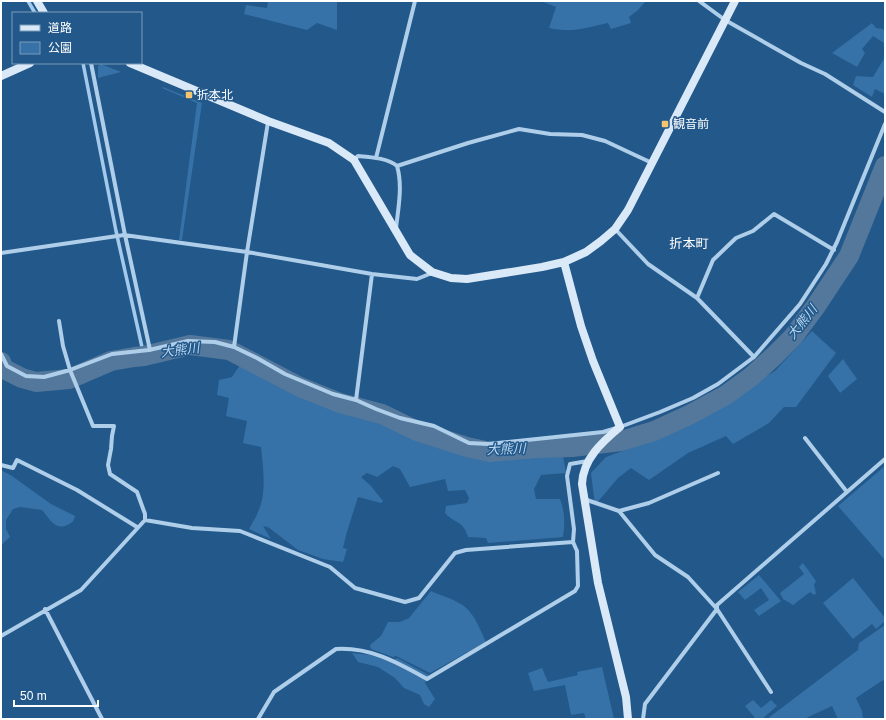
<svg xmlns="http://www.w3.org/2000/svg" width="886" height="720" font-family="Helvetica,'Noto Sans JP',sans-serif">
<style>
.green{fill:#3672a7}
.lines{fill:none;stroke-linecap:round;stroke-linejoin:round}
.stream{stroke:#a3caec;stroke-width:3.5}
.river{stroke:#53789c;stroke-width:20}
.street{stroke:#afceea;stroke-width:4}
.secondary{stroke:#dae9f8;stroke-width:8}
.poi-dot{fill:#f6c571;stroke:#22588a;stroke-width:1.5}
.labels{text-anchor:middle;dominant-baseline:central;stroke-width:3;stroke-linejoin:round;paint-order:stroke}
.poi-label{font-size:12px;fill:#fff;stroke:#22588a;text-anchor:start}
.neighbourhood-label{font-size:13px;fill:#fff;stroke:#22588a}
.water-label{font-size:13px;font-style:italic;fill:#bad8f2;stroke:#22588a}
</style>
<rect width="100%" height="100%" fill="#22588a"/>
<path class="green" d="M268,1H337V30L317,23L307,30L244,14L246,5L267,8Z
M541,1H646L638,10L629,17L631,23L611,29L608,23C586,28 572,33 549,28L556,7Z
M872,23L876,28L883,29C886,33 885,39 884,43L873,36L862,49L865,53L857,67L832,53Z
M885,57V94L875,89L872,97L853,85L856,76L873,77Z
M101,64L121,72L98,78V66Z
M163,87L202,103L182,240H179L197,103L162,88Z
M812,331L836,353L796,407H784L769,423L733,444L726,436L688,453L649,480L631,468L618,478L595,505L591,473L606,457L669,434L775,371Z
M244,355L306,386L339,400L383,412L420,429L468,445L491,450L517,447L538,450L562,449L566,473L541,475L534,489L536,499H560C565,512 565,524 563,537L488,543L486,538L468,537C463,520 455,524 445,513L446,506L467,503L469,498L465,490L448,491L445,479L410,487L400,469L393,466L377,477L367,473L361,477L371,486L383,501L381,503L358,497L346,535L343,548L347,549L343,562L323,559L298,550L268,527L263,526L271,539L249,529C252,523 256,518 258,512C267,493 263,468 261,447L243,443L247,421L226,416L229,398L217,395L219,380L232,377L240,365Z
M843,359L857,379L840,393L828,376Z
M885,466V558L884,559L838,506Z
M1,470L12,476L51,504L75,516C74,521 72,523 67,525C55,531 49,518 42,510L20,507L13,509L6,520V529L10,537L1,545Z
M803,563L816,581L814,585L816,593L814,595L810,592L793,605L783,599L780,593L804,574L799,567Z
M759,575L781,601L759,616L754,610L769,600L761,588L745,600L738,592Z
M853,578L885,618V621L876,629L872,624L853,639L823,603Z
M431,591C439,595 449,597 457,602C473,609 479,627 486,642L430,673L396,656L393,657L371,649L370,645L381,636L388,622H400L409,618Z
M885,625V683L883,680L856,698L862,711L863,719H838L832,706L804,719H767L858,650L859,643Z
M352,653L370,655L392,661L397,658L429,675L425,683L435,699L429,707L424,704L420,695L404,688L395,678L378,667L358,662Z
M602,667L614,719H586L584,713L571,715L565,685L534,691L528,673L542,668L548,682L578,675L577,672Z
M753,700L761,708L771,700L777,706L762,719H756L745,706Z"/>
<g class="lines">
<path class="stream" d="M28,1L35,13
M83,63L116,231L144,356"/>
<path class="river" d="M1,362L4,369L22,378L36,382L69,379L111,361L134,357L144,356L190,345L206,347L229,350L300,387L340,403L382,414L417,431L467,447L490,452L537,448L572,447L621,441L654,431L689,415L726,395L752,376L774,356L793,337L816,306L849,256L885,166"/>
<path class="street" d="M699,1L725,20L801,63L825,74L885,112
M91,63L125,235L150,350
M376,158L415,1
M354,160L358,156C370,157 388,158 397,166L468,143L519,129L550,134L582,135L605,141L652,163
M396,229C398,209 403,186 397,166
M615,229L648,264L697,298L754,357
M1,253L124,235L247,252L372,274L417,279L432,273
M697,298L713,260L736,238L753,231L774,214L834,250
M59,321L63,346L70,370L93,426H114L112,436L111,449L108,465L110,474L137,492L145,514V520
M234,347L247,252L268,122
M1,354L7,366L26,376L44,377L70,370L112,354L149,350L188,341L215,342L234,347L257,358L285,374L333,394L356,400L376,409L400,418L434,426L469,443L488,444L603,432L620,427L660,412L693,398L718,384L754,357L800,304L826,264L837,242L885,124
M356,400L372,274
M805,438L847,492
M1,465L13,468L17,460L77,490L137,527
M584,499L619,511L655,555L688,577L717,609L771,692
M619,511L649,503L718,473
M45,609L102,719
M1,636L81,590L145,520L192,528L240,531L330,567L355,588L405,602L419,598L455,553L466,550L573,542L574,529L567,476L570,464L588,461
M258,719L274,692L336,649C371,647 398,663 427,679L575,591L578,586L577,551L573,542
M643,719L645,704L717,609V605L885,459"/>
<path class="secondary" d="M37,1L44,13
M130,63L268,121L329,143L354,160L410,255L432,272L451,278L467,279L542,267L564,262L586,252L601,241L615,229L628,210L735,1
M1,76L30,63
M564,262L581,326L593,361L620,427C602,442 583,459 582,484L598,583L626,697L628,719"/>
</g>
<g class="poi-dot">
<rect x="185" y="91" width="8" height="8" rx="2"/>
<rect x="661" y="120" width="8" height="8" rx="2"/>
</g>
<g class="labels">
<g class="poi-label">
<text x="197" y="95">折本北</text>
<text x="673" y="124">観音前</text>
</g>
<g class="neighbourhood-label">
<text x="689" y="243">折本町</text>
</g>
<g class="water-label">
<text transform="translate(802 322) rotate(-51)">大熊川</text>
<text transform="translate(180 350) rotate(-7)">大熊川</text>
<text transform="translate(506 449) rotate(-2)">大熊川</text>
</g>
</g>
<rect width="886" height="720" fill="none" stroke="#ffffff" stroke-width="4"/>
<rect x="12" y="12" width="130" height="52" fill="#22588a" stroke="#7a9bb9"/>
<rect x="20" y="25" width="20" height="6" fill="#dae9f8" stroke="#7a9bb9"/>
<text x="48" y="32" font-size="12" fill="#ffffff">道路</text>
<rect x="20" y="42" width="20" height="12" fill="#3672a7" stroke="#7a9bb9"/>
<text x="48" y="52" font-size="12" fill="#ffffff">公園</text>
<path d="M14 700v6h84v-6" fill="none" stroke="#ffffff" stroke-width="2"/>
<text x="20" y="700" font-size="12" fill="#ffffff" stroke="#22588a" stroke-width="3" paint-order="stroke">50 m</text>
</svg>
